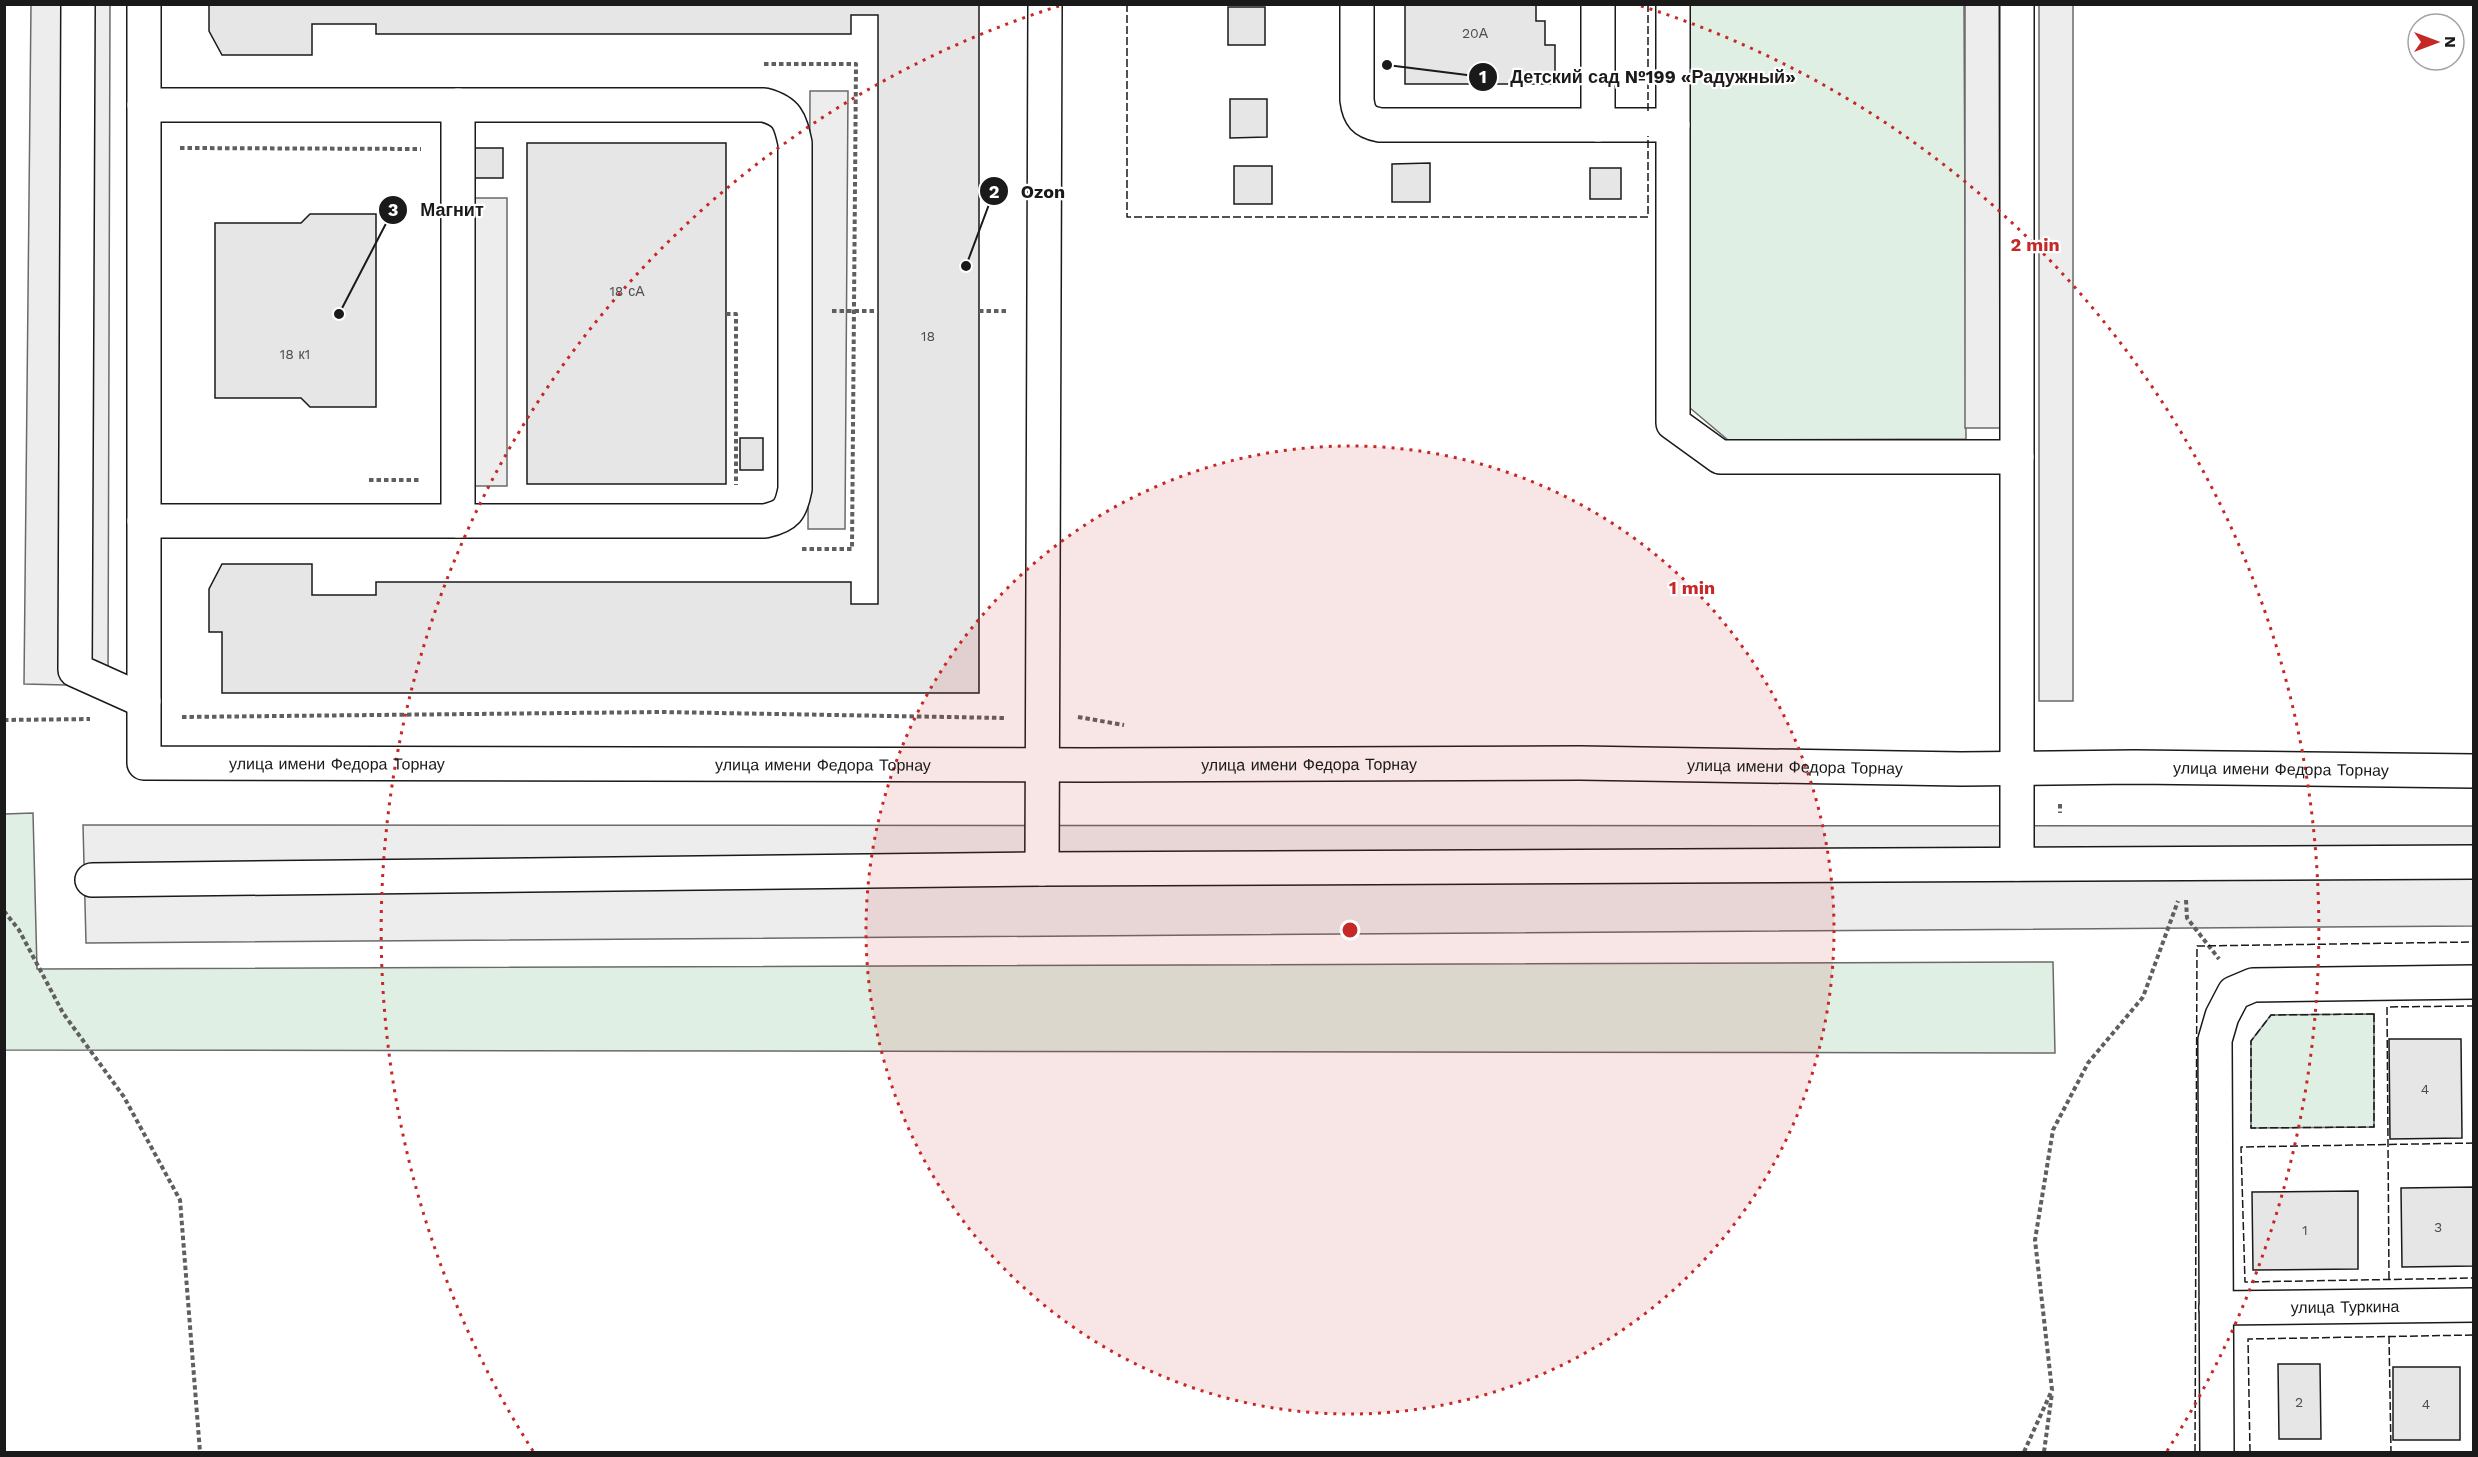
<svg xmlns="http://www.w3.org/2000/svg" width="2478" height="1457" font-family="'Work Sans',sans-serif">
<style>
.green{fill:#e0efe3;stroke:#6a6a6a;stroke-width:1.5}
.parking{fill:#ededed;stroke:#6a6a6a;stroke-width:1.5}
.building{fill:#e6e6e6;stroke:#1a1a1a;stroke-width:1.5}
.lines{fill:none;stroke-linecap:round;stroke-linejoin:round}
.minor-casing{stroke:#1a1a1a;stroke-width:36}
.path{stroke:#5f5f5f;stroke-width:4;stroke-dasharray:4.5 3;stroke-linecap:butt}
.minor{stroke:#fff;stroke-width:33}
.fence{stroke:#1a1a1a;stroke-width:1.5;stroke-dasharray:8 3;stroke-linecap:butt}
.ring{fill:none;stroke:#c62828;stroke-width:3;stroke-dasharray:3 6}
.labels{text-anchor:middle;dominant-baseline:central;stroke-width:4.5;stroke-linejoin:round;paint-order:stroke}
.number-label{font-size:14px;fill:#4d4d4d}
.street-label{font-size:16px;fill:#1a1a1a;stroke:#fff}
.centre{fill:#c62828;stroke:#fff;stroke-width:3}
.ring-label{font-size:18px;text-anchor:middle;font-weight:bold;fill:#c62828;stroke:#fff;stroke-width:4.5;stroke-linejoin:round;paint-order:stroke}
.leader{fill:none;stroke:#1a1a1a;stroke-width:2}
.callout-dot{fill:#1a1a1a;stroke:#fff;stroke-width:2}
.mark-label{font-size:18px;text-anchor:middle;font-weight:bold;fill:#fff}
.callout-label{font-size:18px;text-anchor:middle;font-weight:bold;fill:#1a1a1a;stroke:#fff;stroke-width:4.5;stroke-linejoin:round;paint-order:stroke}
</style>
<rect width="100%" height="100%" fill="#fff"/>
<path class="green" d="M1690,5H1964L1966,439L1728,440L1690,408Z
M33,813L37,969L2053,962L2055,1053L5,1050V814Z
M2374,1014V1127L2251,1128V1041L2271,1015Z"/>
<path class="parking" d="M31,5H110L108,686L24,684Z
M1965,5H1999L2000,428H1965Z
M2039,5H2073V701H2039Z
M810,91H848L845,529H808Z
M472,198H507V486H472Z
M83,825L2473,826L2474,926L86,943Z"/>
<path class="building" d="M209,4H979V693H222V632H209V589L222,564H312V595H376V582H851V604H878V15H851V34H376V24H312V55H222L209,31Z
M1405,4H1536V21H1545V45H1555V84H1405Z
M1228,7H1265V45H1228Z
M1230,99H1267V137L1230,138Z
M527,143H726V484H527Z
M473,148H503V178H473Z
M1430,163V202H1392V164Z
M1234,166H1272V204H1234Z
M1590,168H1621V199H1590Z
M310,214H376V407H310L301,398H215V223H301Z
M740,438H763V470H740Z
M2389,1039H2461L2462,1138L2390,1139Z
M2474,1187V1266L2402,1267L2401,1188Z
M2358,1191V1269L2253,1270L2252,1192Z
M2278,1364H2320L2321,1439H2279Z
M2393,1367H2460V1440H2393Z"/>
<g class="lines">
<defs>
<g id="minor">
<path d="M78,4L75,670L144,701"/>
<path id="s1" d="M144,4V763L1088,765L1580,763L1961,769L2134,767L2474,771"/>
<path d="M1357,4V100C1359,116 1364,122 1380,125H1673"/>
<path d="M1598,4V125"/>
<path d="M1673,4V423L1720,457H2017"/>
<path d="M144,105H764C787,111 790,120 795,143V489C791,510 787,516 765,521H144"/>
<path d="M458,105V521"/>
<path d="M2017,864V4"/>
<path d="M1042,869L1045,4"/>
<path d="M92,880L1042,869L2474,862"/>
<path id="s2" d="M2216,1308L2474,1305"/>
<path d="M2217,1452L2215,1040L2222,1016L2234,993L2253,985L2474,982"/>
</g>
</defs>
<use href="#minor" class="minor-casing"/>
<path class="path" d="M764,64H856L852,549H800
M180,148L421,149
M832,311H878
M979,311H1008
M726,314H736V485
M369,480H421
M182,717L662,712L1005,718
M1078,717L1124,725
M4,720L90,719
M2060,804V813
M2186,900L2187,918L2219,959
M4,911L19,930L63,1013L124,1097L180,1200L200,1452
M2024,1452L2052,1390L2035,1240L2053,1130L2088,1063L2143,997L2178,901
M2044,1452L2052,1393"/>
<use href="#minor" class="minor"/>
<path class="fence" d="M1127,4V217H1648V136
M1648,4V112
M2374,1014V1127L2251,1128V1041L2271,1015Z
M2474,1143L2241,1147L2245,1282L2474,1278
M2389,1279L2387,1007L2474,1006
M2389,1336L2391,1452
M2195,1452L2197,946L2474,942
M2250,1452L2248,1339L2474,1335"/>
</g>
<circle cx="1350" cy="930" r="484" fill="#c62828" fill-opacity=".12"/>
<g class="ring">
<circle cx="1350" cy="930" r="484"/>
<path d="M533 1451A969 969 0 0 1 1059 6M1641 6A969 969 0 0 1 2167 1451"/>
</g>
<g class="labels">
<g class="number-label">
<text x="1475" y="33">20А</text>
<text x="627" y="291">18 сА</text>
<text x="928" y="336">18</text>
<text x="295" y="354">18 к1</text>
<text x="2425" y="1089">4</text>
<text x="2438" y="1227">3</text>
<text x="2305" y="1230">1</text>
<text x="2299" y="1402">2</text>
<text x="2426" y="1404">4</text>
</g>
<g class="street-label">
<text stroke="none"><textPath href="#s1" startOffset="952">улица имени Федора Торнау</textPath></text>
<text stroke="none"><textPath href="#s1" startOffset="1924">улица имени Федора Торнау</textPath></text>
<text stroke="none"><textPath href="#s1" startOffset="1438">улица имени Федора Торнау</textPath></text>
<text stroke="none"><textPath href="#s1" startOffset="2410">улица имени Федора Торнау</textPath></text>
<text stroke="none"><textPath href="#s1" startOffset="2896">улица имени Федора Торнау</textPath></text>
<text stroke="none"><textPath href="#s2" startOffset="129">улица Туркина</textPath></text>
</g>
</g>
<circle cx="1350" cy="930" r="9" class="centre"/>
<g class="ring-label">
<text x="2035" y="251">2 min</text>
<text x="1692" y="594">1 min</text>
</g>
<path class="leader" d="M1387 65L1483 77M966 266L994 191M339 314L393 210"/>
<g class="callout-dot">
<circle cx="1387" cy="65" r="6"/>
<circle cx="966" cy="266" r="6"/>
<circle cx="339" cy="314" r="6"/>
<circle cx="1483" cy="77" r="15"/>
<circle cx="994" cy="191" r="15"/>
<circle cx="393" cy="210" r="15"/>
</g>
<g class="mark-label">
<text x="1483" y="83">1</text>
<text x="994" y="198">2</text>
<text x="393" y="216">3</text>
</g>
<g class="callout-label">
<text x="1653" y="83">Детский сад №199 «Радужный»</text>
<text x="1043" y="198">Ozon</text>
<text x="452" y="216">Магнит</text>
</g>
<rect width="2478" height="1457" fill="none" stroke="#1a1a1a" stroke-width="12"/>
<g transform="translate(2436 42) rotate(90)"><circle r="28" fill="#ffffff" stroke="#a3a3a3" stroke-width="1.5"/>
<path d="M0-4.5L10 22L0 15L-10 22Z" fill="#c62828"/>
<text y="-9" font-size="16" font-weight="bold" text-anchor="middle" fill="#1a1a1a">N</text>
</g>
</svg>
